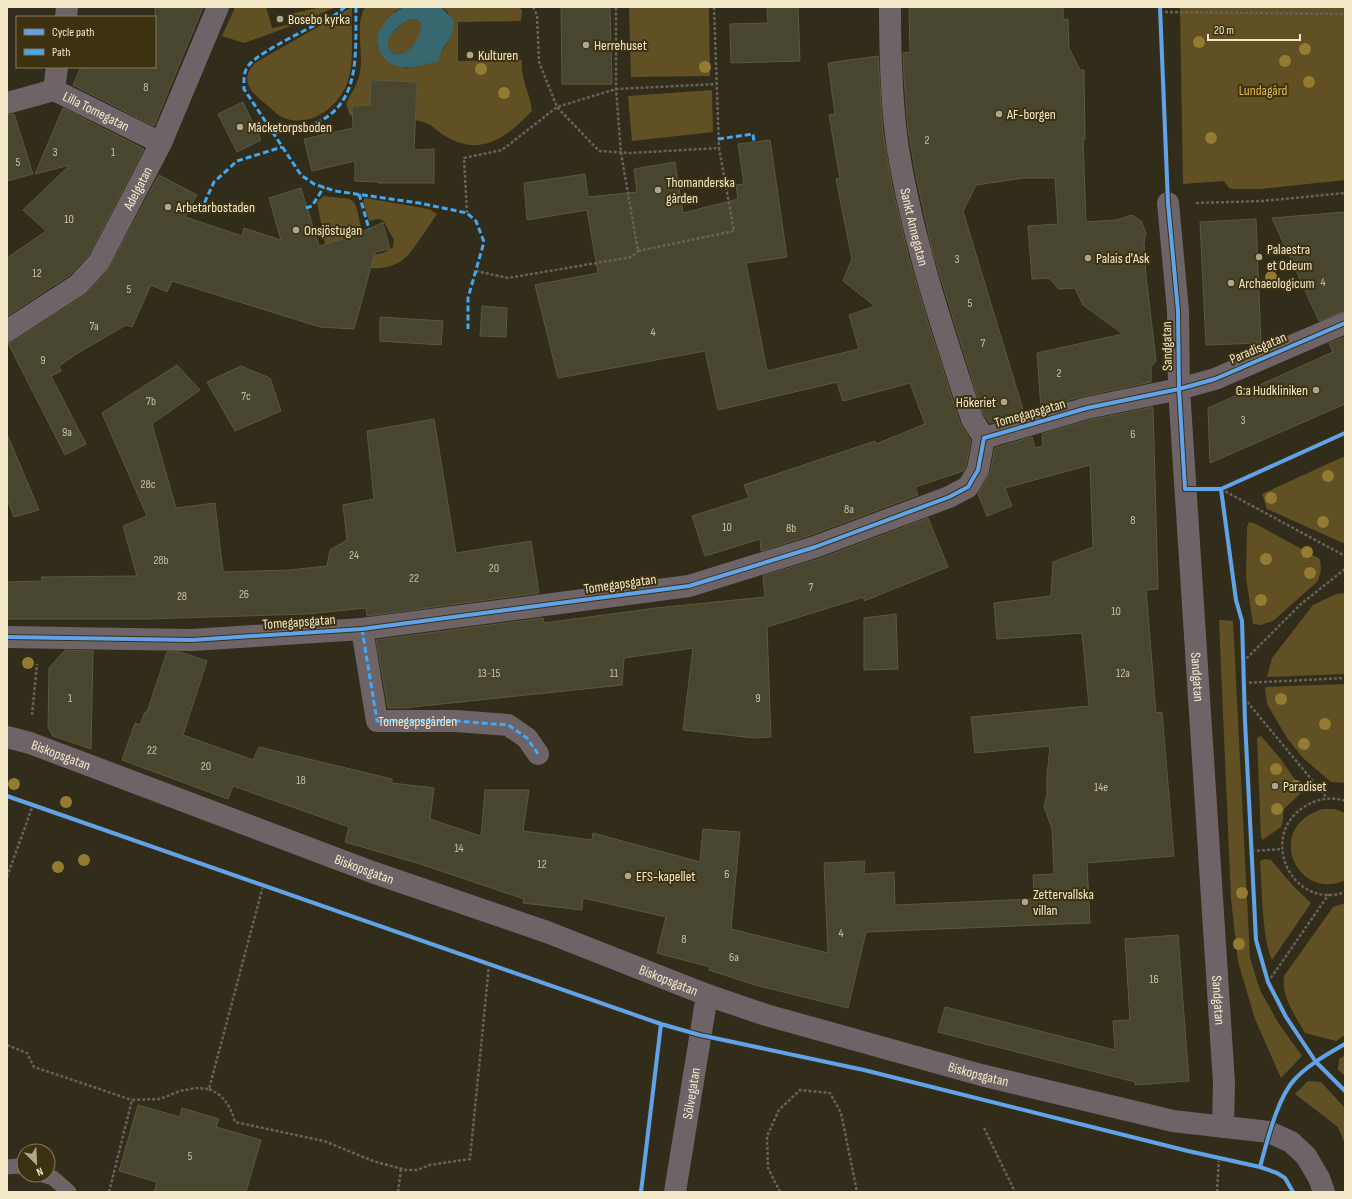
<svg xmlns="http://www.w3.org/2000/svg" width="1352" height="1199" font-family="'Sofia Sans Condensed',sans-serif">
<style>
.green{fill:#605023;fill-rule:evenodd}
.water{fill:#37676f;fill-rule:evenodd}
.building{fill:#49462f;stroke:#5b5842}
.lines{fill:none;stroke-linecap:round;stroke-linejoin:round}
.path{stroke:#68605c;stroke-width:2.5;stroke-dasharray:3 2;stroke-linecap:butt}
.service{stroke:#6e6366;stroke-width:15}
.pedestrian{stroke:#6e6366;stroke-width:22}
.minor{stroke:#6e6366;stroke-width:22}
.tertiary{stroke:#6e6366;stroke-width:22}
.quiet{stroke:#3fa9f5;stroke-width:3;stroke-dasharray:6 3;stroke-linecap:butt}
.cycleway-casing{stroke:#3c3110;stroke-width:6}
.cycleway{stroke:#60a3ed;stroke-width:4}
.tree{fill:#937b31}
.poi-dot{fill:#afa78c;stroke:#3c3110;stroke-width:1.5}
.labels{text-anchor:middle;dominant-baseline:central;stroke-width:4;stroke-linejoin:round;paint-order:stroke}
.number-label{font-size:12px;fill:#c8c0a2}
.poi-label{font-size:14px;fill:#f3e9c9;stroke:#3c3110;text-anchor:start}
.park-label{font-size:14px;fill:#e3bc43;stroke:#3c3110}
.street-label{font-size:14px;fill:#f3e9c9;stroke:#3c3110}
</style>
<rect width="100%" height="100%" fill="#322c1a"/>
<path class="green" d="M235,7H266L272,28L291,24L289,14L322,7H336L297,24L244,43L222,36Z
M352,7C351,26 354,61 349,77C343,103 315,127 287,119C279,117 273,110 267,105C252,93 238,81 255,63Z
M365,7H404L395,11L377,46L406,68L439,61V56L449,40L448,12L441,7H519L522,10L521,21L458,22V61L522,60C520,78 530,93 532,111C507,137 482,157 447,137C440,134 434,126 426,123C403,114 375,119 350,115L346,104C351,93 358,84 360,72C364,51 354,27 365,7ZM371,80L417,83L416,109L371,108Z
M629,7H709L710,76L631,77Z
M1180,7H1345V180L1261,189H1233L1229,188L1224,181L1183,184Z
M409,19H417L423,26C419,39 411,57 394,54L390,51L387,42C392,31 399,26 409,19Z
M712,90L713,132L632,141L628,96Z
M324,196C356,201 354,192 361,227C348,231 343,233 340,247C358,252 377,261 393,247L394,240L383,220L378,219L369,221L363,201L365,198L429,209L437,214C428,227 419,242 408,255C382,283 335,259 305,250L325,244L317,202Z
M1345,456V544L1267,509L1262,494Z
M1249,522L1256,524L1320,559L1321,570L1318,581L1273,621L1261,625L1253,624L1246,577L1247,527Z
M1345,593V674L1267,677L1272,658L1313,605L1336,594Z
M1219,620L1233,621L1250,958L1260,990L1279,1024L1302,1056L1281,1078L1255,1019L1238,962L1231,899Z
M1345,684V783L1331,782L1303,758L1287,738L1267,704L1265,687Z
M1261,736L1280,758L1303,791L1284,809L1282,826L1263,840L1261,837L1257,738Z
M1323,809H1335L1345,813V880C1298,903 1262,827 1323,809Z
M1265,859L1271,860L1295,888L1311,903L1272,960C1262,938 1262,887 1260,861Z
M1345,903V1035L1336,1041L1305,1033C1295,1015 1281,997 1284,976L1333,907Z
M1345,1055V1076L1338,1070L1339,1059Z
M1308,1081L1321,1082L1345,1108V1144L1338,1127L1295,1094Z"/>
<path class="water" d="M404,7H441L453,19C455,42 440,45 439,61C426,64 411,70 397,66C389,64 385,60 381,53C370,34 387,15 404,7ZM409,19H417L422,25C419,39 410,57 394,54C378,41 398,26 409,19Z"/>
<path class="building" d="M155,7H203L154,126L73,85L81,67H155Z
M561,7H610L612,84H562Z
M767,7H798L800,61L731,63L730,24L768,23Z
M909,7H1063V20L1068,19L1069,48L1080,70H1084L1085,140L1083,139L1086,222L1117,220L1132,215L1141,221L1146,233L1144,244L1146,276L1156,361L1151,367V382L1084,396L1041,408L1037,353L1123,334L1083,305L1075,288L1059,289L1049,278L1032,279L1028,226L1058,224L1055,178H1023L976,185L963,211L1024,413L990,423L983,414L952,315L932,249L917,181L908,130L904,77L903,53L910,52Z
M878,56L883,133L892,186L908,255L928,323L960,423L971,441L966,466L963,471L915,487L918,495L811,535L761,551L760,539L705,556L692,516L749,498L744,485L875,441L876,444L925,424L910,383L843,401L837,382L718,410L705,351L558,378L535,285L598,273L587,210L527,220L524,183L585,174L588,197L637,192L634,169L675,162L683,213L738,199L736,185L744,184L738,144L770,140L787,257L746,263L767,371L859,349L849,315L875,306L843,281L852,259L836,179L840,178L829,115L835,114L828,63Z
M371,80L417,82L414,150L434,149V183H378V182L355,181V161L312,171L304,139L353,128L352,106L370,105Z
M243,102L261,140L237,152L218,114Z
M63,108L144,149L89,255L70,275L7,316V258L46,231L23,210L70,165L35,174Z
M14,114L33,174L7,181V115Z
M159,175L197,195L185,217L242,236L244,228L281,240L269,198L301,188L319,246L351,237L384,222L382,227H384L390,249L375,252L354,329L320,327L172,281L167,292L151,285L132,327L126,325L78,353L59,366L61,371L51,376L86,444L65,455L8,343L14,341L85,295L108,270Z
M1345,212V311L1319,321L1272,218Z
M1256,219L1261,343L1206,345L1200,222Z
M482,306L507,308L506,337L480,336Z
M380,317L443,321L441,345L380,341Z
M1345,337V404L1210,463L1208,408L1333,352L1329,343Z
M177,365L200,390L152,424L176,508L215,503L223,572L290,570L327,566L330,550L347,540L343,505L374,499L367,431L434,419L456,553L531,541L539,593L367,616L366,608L307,614L147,619H7V582L43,581L41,577L137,576L123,526L147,516L102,413Z
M241,366L270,378L281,411L235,431L207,382Z
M1153,407L1158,589L1146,590L1156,713L1162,712L1174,856L1087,863L1090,923L866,932L848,1008L755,985L709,970L710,967L657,953L666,917L583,898L582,910L523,903L524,899L417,863L345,842L349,827L233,786L228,799L122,760L135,723L140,725L145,712H147L167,652H180L207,661L183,735L253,760L259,747L392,779V783L434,788L430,819L481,836L485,790H529L523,831L592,840L593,833L700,862L703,829L740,832L731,929L828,953L824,863L865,861L864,874L894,872L895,905L1034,899L1033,875L1054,874L1052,828L1044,807L1047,794V776L1050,746L975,753L971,717L1089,706L1082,633L997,639L994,603L1051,596L1053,562L1093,547L1090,465L1005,488L1012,506L987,516L978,494L990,473L995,448L1032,437L1035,448L1043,446L1042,434L1090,420Z
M7,434L39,510L14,517L7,499Z
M928,518L948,567L864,601V597L767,627L771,737L754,738L683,730L693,648L624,658L622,685L403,708H388L376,640L543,618L544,623L656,608L765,597L763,576L819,559Z
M896,614L898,669L864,670V618Z
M65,650L93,651L91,749L53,736L48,727L49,668Z
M1178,935L1189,1081L1135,1085V1082L938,1032L945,1007L1115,1050L1113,1021L1130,1020L1125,939Z
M138,1105L180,1117L182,1108L219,1119L216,1127L261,1140L246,1192H154L157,1182L119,1171Z"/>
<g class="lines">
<path class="path" d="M533,7L537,15L539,62L557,107L599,151L630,153L719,148L734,231L638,251L621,153L616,89V7
M714,7L719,148
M1160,7L1167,176
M1160,12L1345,14
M1196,203L1262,201L1345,193
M467,213L464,158L502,150L557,107L616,89L717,84
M476,271L508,278L632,257L638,251
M1221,489L1345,556
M1222,489L1345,433
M1243,662L1301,604L1345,569
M1244,683L1345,678
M1244,698L1327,798
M32,715L37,664
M1345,801C1331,796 1316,799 1304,807C1257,837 1293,911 1345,892
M1252,851L1282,849
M7,877L33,805
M1268,982L1329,894
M7,1045L27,1053L34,1067L132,1100
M209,1089C225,1096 230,1106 235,1122L324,1141L373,1161L406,1170H417L430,1165L470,1159L489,965
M1280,1107C1296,1070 1312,1064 1345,1044
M984,1128L1015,1192
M1260,1167L1262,1159
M109,1192L132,1100L160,1099L180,1091L196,1088L209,1089L263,886
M398,1192L401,1169
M780,1192L768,1168L767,1136L779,1110L800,1090L830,1093L841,1113L857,1192
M1217,1192L1219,1158"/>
<path class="service" d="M7,1167L18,1166L24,1168
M43,1175L53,1178L69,1192"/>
<path class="pedestrian" d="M362,629L377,721H456L508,725L527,738L538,754"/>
<g class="minor">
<path id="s1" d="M890,7C890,54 891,102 898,149C913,242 943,330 972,419L984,438"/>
<path d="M66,17L67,7"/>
<path d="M54,90L57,67"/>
<path id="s2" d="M7,103L54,90L161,143"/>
<path id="s3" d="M1168,203L1178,311L1179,389L1224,1083L1223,1127"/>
<path id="s4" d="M7,331L78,285L99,262L161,143L218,7"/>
<path d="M984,438L1087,408L1179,389L1215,379L1345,323"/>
<path d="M7,637L192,640L362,629L689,586L815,547L949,497L968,487L978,470L984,438"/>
<path id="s5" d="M675,1192L707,995"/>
</g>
<path class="tertiary" id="s6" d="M7,737L30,743L372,872L547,932L707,995L766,1015L981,1075L1173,1121L1269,1132L1291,1142L1306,1156L1319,1178L1324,1192"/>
<g class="quiet">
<path d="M345,7L335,15C316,25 260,51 249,65C243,72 244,80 244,89L301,175L314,184L335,191L419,203L467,213L476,221L484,242L468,298V329"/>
<path d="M272,133C281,132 291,131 300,129C363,112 355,59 356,7"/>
<path d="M718,139L753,134L754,142"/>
<path d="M359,194L369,229"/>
<path d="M306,208L312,206L324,187"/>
<path d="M226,210L203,206L214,182L237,161L282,147"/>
<path id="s7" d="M362,629L377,721H456L508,725L527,738L538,754"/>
</g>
<defs>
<path id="cycleway" d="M1160,7L1168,203L1178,311L1179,389L1185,489H1221L1236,600L1242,621L1245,721L1256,940L1268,982L1286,1017L1316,1062L1345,1091
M1221,489L1345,433
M7,637L192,640L362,629L689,586L815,547L949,497L968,487L978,470L984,438L1087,408L1179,389L1215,379L1345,323
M7,796L661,1024L700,1035L864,1070L1188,1151L1260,1167L1277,1173L1285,1178L1293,1192
M1260,1167C1267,1142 1277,1098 1295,1079C1309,1064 1328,1054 1345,1044
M641,1192L661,1024"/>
</defs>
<use href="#cycleway" class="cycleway-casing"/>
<use href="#cycleway" class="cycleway"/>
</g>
<g class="tree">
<circle cx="1199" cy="42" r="6"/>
<circle cx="1305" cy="49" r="6"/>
<circle cx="1285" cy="61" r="6"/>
<circle cx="705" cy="67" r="6"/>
<circle cx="481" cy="69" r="6"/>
<circle cx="1309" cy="82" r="6"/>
<circle cx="504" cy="93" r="6"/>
<circle cx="1211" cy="138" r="6"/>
<circle cx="1271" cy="277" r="6"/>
<circle cx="1328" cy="476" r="6"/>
<circle cx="1271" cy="498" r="6"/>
<circle cx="1323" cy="522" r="6"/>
<circle cx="1307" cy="552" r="6"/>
<circle cx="1266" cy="559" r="6"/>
<circle cx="1310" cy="573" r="6"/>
<circle cx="1261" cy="600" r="6"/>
<circle cx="28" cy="663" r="6"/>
<circle cx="1281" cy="699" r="6"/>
<circle cx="1325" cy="724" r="6"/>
<circle cx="1304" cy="744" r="6"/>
<circle cx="1276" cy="769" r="6"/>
<circle cx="14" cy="784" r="6"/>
<circle cx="1296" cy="786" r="6"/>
<circle cx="66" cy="802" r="6"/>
<circle cx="1277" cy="809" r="6"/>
<circle cx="84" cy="860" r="6"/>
<circle cx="58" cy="867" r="6"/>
<circle cx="1242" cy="893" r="6"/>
<circle cx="1239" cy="944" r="6"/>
</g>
<g class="poi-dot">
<circle cx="280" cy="19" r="4"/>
<circle cx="586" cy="45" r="4"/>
<circle cx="470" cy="55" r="4"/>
<circle cx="999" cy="114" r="4"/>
<circle cx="240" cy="127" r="4"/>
<circle cx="658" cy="190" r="4"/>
<circle cx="168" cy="207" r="4"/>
<circle cx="296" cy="230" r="4"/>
<circle cx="1259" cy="257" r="4"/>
<circle cx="1088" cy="258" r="4"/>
<circle cx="1231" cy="283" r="4"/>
<circle cx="1316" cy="390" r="4"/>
<circle cx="1004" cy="402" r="4"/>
<circle cx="1275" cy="786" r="4"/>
<circle cx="628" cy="876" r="4"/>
<circle cx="1025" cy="902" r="4"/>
</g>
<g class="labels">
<g class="number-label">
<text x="146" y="87">8</text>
<text x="927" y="140">2</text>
<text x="55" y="152">3</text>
<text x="113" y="152">1</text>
<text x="18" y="162">5</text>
<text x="69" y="219">10</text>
<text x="957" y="259">3</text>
<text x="37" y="273">12</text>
<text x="1323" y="282">4</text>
<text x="129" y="289">5</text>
<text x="970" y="303">5</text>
<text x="94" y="326">7a</text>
<text x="653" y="332">4</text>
<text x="983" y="343">7</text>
<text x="43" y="360">9</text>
<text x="1059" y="373">2</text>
<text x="246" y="396">7c</text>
<text x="151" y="401">7b</text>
<text x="1243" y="420">3</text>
<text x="67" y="432">9a</text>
<text x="1133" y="434">6</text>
<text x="148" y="484">28c</text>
<text x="849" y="509">8a</text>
<text x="1133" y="520">8</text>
<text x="727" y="527">10</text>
<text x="791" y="528">8b</text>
<text x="354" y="555">24</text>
<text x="161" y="560">28b</text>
<text x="494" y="568">20</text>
<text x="414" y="578">22</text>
<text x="811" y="587">7</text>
<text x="244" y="594">26</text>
<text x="182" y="596">28</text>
<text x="1116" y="611">10</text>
<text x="489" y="673">13-15</text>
<text x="614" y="673">11</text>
<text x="1123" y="673">12a</text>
<text x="70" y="698">1</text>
<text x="758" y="698">9</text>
<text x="152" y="750">22</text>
<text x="206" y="766">20</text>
<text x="301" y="780">18</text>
<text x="1101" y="787">14e</text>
<text x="459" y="848">14</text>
<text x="542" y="864">12</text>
<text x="727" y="874">6</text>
<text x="841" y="933">4</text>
<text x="684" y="939">8</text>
<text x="734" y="957">6a</text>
<text x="1154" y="979">16</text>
<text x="190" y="1156">5</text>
</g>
<g class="poi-label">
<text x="288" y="19">Bosebo kyrka</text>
<text x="594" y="45">Herrehuset</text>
<text x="478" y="55">Kulturen</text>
<text x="1007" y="114">AF-borgen</text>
<text x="248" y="127">Måcketorpsboden</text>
<text x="666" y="182">Thomanderska<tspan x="666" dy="16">gården</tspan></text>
<text x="176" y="207">Arbetarbostaden</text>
<text x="304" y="230">Onsjöstugan</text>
<text x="1267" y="249">Palaestra<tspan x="1267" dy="16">et Odeum</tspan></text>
<text x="1096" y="258">Palais d'Ask</text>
<text x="1239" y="283">Archaeologicum</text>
<text x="1308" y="390" text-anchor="end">G:a Hudkliniken</text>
<text x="996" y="402" text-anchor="end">Hökeriet</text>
<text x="1283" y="786">Paradiset</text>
<text x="636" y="876">EFS-kapellet</text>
<text x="1033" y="894">Zettervallska<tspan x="1033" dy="16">villan</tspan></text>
</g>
<g class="park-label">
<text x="1263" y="90">Lundagård</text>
</g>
<g class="street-label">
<text stroke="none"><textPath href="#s2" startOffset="96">Lilla Tomegatan</textPath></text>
<text stroke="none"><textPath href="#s4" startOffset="199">Adelgatan</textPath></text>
<text stroke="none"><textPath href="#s1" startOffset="222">Sankt Annegatan</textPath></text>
<text transform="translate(1167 346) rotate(-91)">Sandgatan</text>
<text transform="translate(1258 348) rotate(-23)">Paradisgatan</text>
<text transform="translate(1030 413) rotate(-16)">Tomegapsgatan</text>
<text transform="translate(620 584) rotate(-8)">Tomegapsgatan</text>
<text transform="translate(299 622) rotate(-4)">Tomegapsgatan</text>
<text stroke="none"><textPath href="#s3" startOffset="475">Sandgatan</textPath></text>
<text stroke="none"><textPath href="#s7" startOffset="134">Tomegapsgården</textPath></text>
<text stroke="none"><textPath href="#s6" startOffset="57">Biskopsgatan</textPath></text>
<text stroke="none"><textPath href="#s6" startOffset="381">Biskopsgatan</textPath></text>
<text stroke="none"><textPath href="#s6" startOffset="705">Biskopsgatan</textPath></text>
<text stroke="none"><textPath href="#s3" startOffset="799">Sandgatan</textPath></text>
<text stroke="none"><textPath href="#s6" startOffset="1029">Biskopsgatan</textPath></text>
<text stroke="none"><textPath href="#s5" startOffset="100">Sölvegatan</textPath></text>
</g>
</g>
<rect width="1352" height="1199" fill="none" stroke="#f3e9c9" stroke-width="16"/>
<rect x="16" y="16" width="140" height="52" fill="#3c3110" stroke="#857b5a"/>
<rect x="24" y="29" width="20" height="6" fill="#60a3ed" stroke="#857b5a"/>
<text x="52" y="36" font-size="12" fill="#f3e9c9">Cycle path</text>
<rect x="24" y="49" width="20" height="6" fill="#3fa9f5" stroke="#857b5a"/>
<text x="52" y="56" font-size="12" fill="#f3e9c9">Path</text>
<g transform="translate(36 1163) rotate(156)"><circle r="19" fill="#3c3110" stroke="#857b5a"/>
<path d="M0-3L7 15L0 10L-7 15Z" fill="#afa78c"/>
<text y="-6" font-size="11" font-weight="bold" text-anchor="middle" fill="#f3e9c9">N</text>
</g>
<path d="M1208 34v6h92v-6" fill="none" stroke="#f3e9c9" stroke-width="2"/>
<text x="1214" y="34" font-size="12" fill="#f3e9c9" stroke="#3c3110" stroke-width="3" paint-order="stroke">20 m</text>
</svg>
